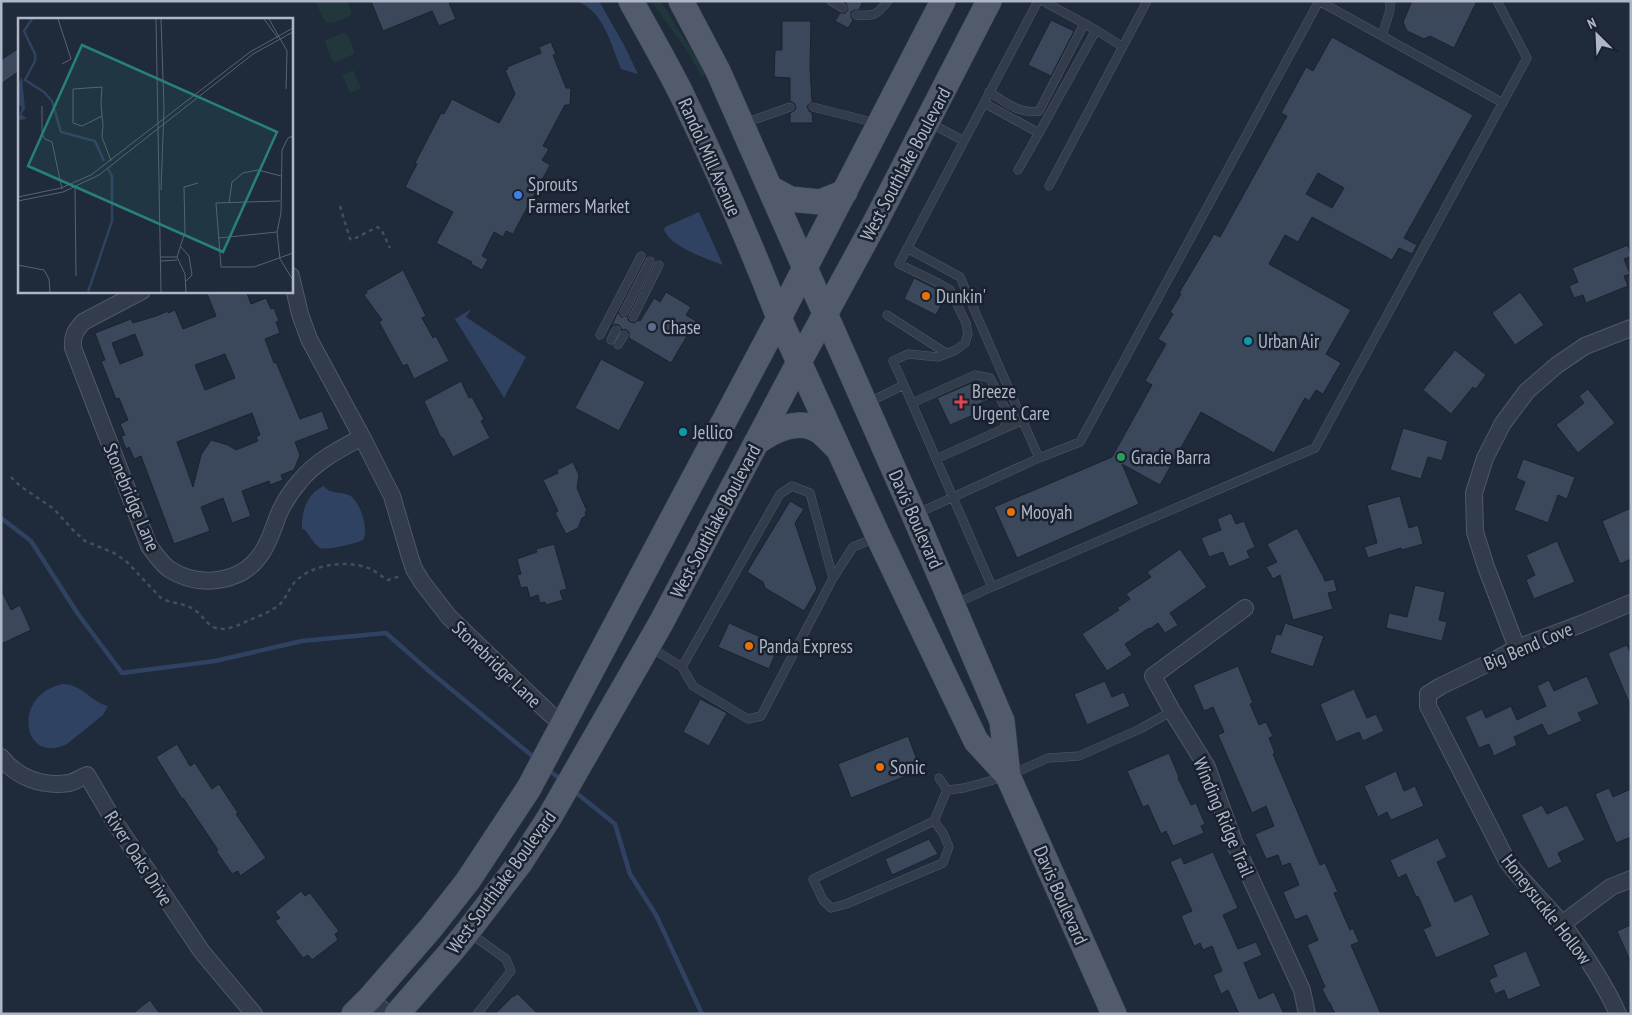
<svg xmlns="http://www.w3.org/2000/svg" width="1632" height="1015" font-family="'PT Sans Narrow',sans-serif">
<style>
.green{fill:#21373b}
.water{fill:#304261}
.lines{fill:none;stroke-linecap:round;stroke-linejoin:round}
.stream{stroke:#304261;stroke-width:4.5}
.building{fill:#3b485b;stroke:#1b2331;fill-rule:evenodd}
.lane-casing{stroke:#515968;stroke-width:9}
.street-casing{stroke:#515968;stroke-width:18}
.primary-casing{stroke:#3d4554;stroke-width:26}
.path{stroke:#3c5356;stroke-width:2.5;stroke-dasharray:4 4;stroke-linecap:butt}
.lane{stroke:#333c4a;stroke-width:8}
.street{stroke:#333c4a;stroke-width:16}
.primary{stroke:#515b6b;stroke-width:25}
.shop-dot{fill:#3f7fe0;stroke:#19212f;stroke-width:2}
.food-dot{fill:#e8710a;stroke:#19212f;stroke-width:2}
.service-dot{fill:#5c6f8a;stroke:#19212f;stroke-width:2}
.culture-dot{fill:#0f9aa8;stroke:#19212f;stroke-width:2}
.health-dot{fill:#e0444e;stroke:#19212f;stroke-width:2}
.leisure-dot{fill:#2e9e5b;stroke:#19212f;stroke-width:2}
.labels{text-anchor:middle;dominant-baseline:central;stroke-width:5;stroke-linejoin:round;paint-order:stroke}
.street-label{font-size:19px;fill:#aeb6c7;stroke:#19212f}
.poi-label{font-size:19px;fill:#aeb6c7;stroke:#19212f;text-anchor:start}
.inset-river{fill:none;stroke:#304261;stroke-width:2.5}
.inset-road{fill:none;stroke:#586272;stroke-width:1}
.view{fill:#27807b;fill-opacity:0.15;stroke:#27807b;stroke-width:2.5}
.inset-edge{fill:none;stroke:#aeb6c7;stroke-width:2.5}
</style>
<rect width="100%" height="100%" fill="#1f2a3a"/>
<path class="green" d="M316,1H348L352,14C348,17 343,19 338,21C322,28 321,13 316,1Z
M651,1H661C675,26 693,49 705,75L701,76L688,52Z
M342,33L347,34L354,50V54L336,62H333L325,43L326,40Z
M353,70L361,88L350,93L342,75Z"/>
<path class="water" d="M577,1H599L624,45L638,74L621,69C610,43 605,13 577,1Z
M699,212L723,265C707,259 671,247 664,230L665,227Z
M471,309L466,317L526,357L504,398L455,319Z
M324,486C331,496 343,490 352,497C361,505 369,530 363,540C357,543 326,551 320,548C316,546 308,534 305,530L302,529C301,512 307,493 324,486Z
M63,684C84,685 89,701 108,706L103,715L67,744C22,766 11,694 63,684Z"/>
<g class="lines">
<path class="stream" d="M1,518L31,541L78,614L122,673L215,661L302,641L386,633L429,671L536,759
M547,769L563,781
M574,791L615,824L630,874L656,915L702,1014"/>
</g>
<path class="building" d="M371,1H454L449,3L456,19L439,26L432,11L383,31Z
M846,1H863L859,10H854L851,12V17L853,20L848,28L835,21L840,13H845L848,10Z
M1412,1H1477L1454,48L1430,36L1424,39L1407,31L1403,22Z
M1051,20L1074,31L1051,76L1028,65Z
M782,21H811L810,68L812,102L807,106L809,111L812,113L813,123H790V113L794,111L796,108L794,103L790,101V78L774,77L775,50H782Z
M1332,37L1473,115L1404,238L1417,245L1412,254L1399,248L1392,260L1312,217L1298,242L1285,235L1269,264L1351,310L1326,354L1341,363L1323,394L1316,390L1309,401L1305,398L1274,453L1201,412L1160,485L1122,464L1139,504L1017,558L994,507L1112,457L1152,385L1145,381L1166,344L1158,339L1173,314L1170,312L1181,294L1179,293L1214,234L1220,237L1287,116L1281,113L1306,67L1313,71ZM1318,173L1344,188L1332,208L1306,194Z
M551,42L556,54L553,55L566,88H571L570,105H565L543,146L549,149L542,160L550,165L513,234L506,231L503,237L494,232L482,256L488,259L482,270L471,264L472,262L436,243L453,212L405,187L417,164L415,163L441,113L444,114L452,99L499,123L515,94L505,70L508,69L507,67L541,53L539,47Z
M19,48V71L1,84V60Z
M1628,245L1631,256L1624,259L1630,274L1624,276L1628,286L1586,303L1583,295L1574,298L1569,286L1578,282L1572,268Z
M403,270L426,316L422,318L433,338L436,336L449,361L414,379L407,364L403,366L379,322L382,320L364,295L367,293L366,291Z
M914,278L946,294V295L936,315L904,299Z
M206,291H246L251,304L266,298L271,309L274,308L279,321L276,322L280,333L265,339L274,363L276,362L300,419L322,411L329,429L295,442L300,455L294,470L281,475L283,480L270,485L269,481L242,491L251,516L232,523L223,498L201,507L210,531L174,544L141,456L134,459L129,447L126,449L121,436L125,435L120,424L128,420L119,398L116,399L101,361L105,360L95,333L131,319L133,323L156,316L168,311V313L175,310L183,329L216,316ZM135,334L143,355L120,364L112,343ZM225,354L235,378L205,390L195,365ZM252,413L260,435L256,437L258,441L236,450L228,445L211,440L201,455L193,487L177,442Z
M666,292L691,307L686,315L696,321L671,363L629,338V332L625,329L622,330L619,325L615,324L611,327L618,312L621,317L628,316V320L631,322L634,323L638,320L640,321L654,298L660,302Z
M1520,292L1544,325L1515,345L1492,313Z
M1455,350L1486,375L1476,389L1473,387L1451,414L1423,390Z
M601,359L645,382L619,431L575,408Z
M461,381L469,398L472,397L484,419L481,421L490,438L453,457L443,438H441L424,401Z
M976,381L982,382L990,399L977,405L980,412L950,425L937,398Z
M1588,389L1615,423L1578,453L1556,425L1584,403L1579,396Z
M1403,428L1448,441L1442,461L1428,457L1421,479L1390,470Z
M1523,459L1575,477L1567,499L1558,495L1548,523L1514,510L1525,482L1516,478Z
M573,462L579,475L577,488L587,511L585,512L586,516L582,518L578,528L566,534L555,513L558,511L543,480L558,473L557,470Z
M1400,496L1409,528L1418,525L1423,544L1402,550L1401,548L1368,558L1364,547L1377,543L1367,505Z
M790,501L804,509L795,523L817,589L804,611L765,588L763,582L747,572Z
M1631,508V559L1620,564L1602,521Z
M1231,513L1236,524L1244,521L1255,547L1247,551L1250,558L1229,567L1223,552L1209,557L1201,538L1221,530L1217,519Z
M1297,528L1323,576L1325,581L1334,579L1337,591L1328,593L1333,609L1293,620L1280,575L1273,579L1266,567L1277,562L1267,544Z
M1557,541L1575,582L1534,599L1526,580L1535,575L1526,555Z
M554,544L567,589L560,591L563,600L546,605L545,602L540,603L538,595L530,598L527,587L521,588L517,575L521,574L517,559L537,552L536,549Z
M1180,549L1207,587L1170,613L1178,625L1165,633L1158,623L1150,629L1149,628L1125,644L1132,655L1107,671L1082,634L1119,610L1117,608L1130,599L1126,594L1151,577L1147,572Z
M1415,585L1445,592L1439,620L1447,622L1442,641L1386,628L1389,613L1407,617Z
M1,589L11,610L20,605L31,630L1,644Z
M729,623L779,645L769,669L718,647Z
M1285,623L1324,636L1313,667L1270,653L1276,634L1281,635Z
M1627,645L1631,654V707L1608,653Z
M1238,666L1253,703L1250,704L1259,725L1266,722L1273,736L1269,738L1275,753L1273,754L1320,865L1325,863L1338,892L1334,893L1342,912L1350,930L1353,928L1359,942L1351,945L1381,1014H1335L1330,1003H1329L1322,989L1325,987L1307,945L1318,940L1307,915L1295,920L1283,892L1299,885L1290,863L1282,866L1278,855L1266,859L1255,834L1274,826L1266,806L1252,813L1218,735L1224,732L1213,707L1204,711L1193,685Z
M1587,676L1599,704L1578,713L1582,721L1548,736L1542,724L1514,737L1517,745L1494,756L1489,744L1479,748L1465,717L1482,709L1486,718L1511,706L1517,720L1546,706L1537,686L1549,680L1554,691Z
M1105,681L1112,697L1124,692L1130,706L1087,725L1074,694Z
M1354,689L1367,718L1376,714L1384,731L1363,741L1359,732L1336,742L1320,704Z
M700,699L727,713L709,746L683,732Z
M908,736L921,770L851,798L838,764Z
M177,744L190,766L195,763L212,789L219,784L238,813L236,814L266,858L240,876L238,871L232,874L216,851L218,850L183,798L182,799L156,757Z
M1169,753L1179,777L1178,778L1191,805L1196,803L1205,824L1201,826L1204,833L1173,846L1166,831L1161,834L1148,805L1143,807L1127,771Z
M1396,771L1404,791L1415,786L1424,806L1391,820L1387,812L1378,817L1364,786Z
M1609,788L1613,797L1631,789V837L1616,843L1595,794Z
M1542,805L1547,814L1567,805L1585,840L1558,853L1562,862L1548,869L1521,815Z
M1438,838L1447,857L1437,862L1455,902L1472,894L1490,935L1436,958L1423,929L1431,926L1418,896L1416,897L1406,874L1398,878L1390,860Z
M929,839L938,854L892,875L885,859Z
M1213,852L1238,908L1223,915L1238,949L1256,942L1262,955L1244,963L1259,999L1274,992L1284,1014H1239L1228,990L1221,994L1213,975L1222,971L1212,946L1203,950L1200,943L1194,946L1181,916L1192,911L1170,862L1181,857L1184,864Z
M301,891L305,896L310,893L339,931L335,934L338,940L312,960L308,955L303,958L275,921L280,918L275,912Z
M1631,925V963L1617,931Z
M1526,951L1541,986L1508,1000L1504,990L1495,994L1489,980L1497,976L1493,965Z
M518,994L538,1014H495L512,997Z
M150,1000L160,1014H132Z"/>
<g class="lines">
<defs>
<path id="lane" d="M831,1L843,8
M1043,1L1096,30L1123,47
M1319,1L1503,103
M856,15C874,16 876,16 888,1
M1382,36L1390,10V1
M989,92C1005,102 1020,115 1039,111L1084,24
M984,103L1039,133L1096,30
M813,107L876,123
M745,123L790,107
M930,123L964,141
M1018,170L1039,133
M1049,186L1147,1
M907,248L960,277L1039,458
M624,312L650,261
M887,315L946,353
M633,317L659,265
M600,335L641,256
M611,340L616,330
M618,345L624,335
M904,385L992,587L1315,448L1527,58L1497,1
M869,402L904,385L893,361L908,354L938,357L956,350L965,343L968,334L966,323L950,290L936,282L899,264L1038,1
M912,403L975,375L990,378L1005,408L1008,418L1003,429
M936,459L1023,420
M916,514L1039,458L1080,442L1319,1
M955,604L992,587
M650,647L682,667L693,686L748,719L761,716L833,578L853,547L875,538
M682,667L780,494L792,486L810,493L833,578
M939,778L947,790L964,788L1008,776L1048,758L1079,756L1140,729L1172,711
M934,821L943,833L949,847L943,863L846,904L831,908L823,900L813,879L934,821L947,790
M471,934L506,959L511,971L477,1014"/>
<path id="street" d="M291,276L300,314L309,339L362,437L392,496L410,557L414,569L422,582L449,617L549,713L563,724
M142,291L83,322C75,331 72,336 73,348L149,546C155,554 161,563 169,569C198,588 241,584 261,554C271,540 274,524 281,509C286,499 293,489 300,481C316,461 340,449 362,437
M1245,608L1153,676L1172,711L1207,767L1234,842L1302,990L1307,1014
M1517,648L1486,567L1475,532L1474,493L1485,458L1503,423L1527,391L1557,365L1585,346L1631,328
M1,757C17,778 43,787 69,783C75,782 81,777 87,775L114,821L202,952L254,1014
M1562,924L1611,887L1631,879
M370,998L387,1014
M1618,1014C1604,982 1584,953 1563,925C1545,903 1524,884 1507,861L1428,706V694L1441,686L1493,661L1517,648L1581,624L1631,603"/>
<path id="primary" d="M631,1C648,32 666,63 682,95C717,168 750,242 779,318L878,536L976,741L1008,776
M681,1L718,71L914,515L1002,721L1008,776L1114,1014
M770,188L790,199L820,202L845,192
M756,443C772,431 799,417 819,431C825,435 831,442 836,447
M354,1014L370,998L430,929L467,882L529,788L779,318L943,1
M397,1014L450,953L468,931L520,863L549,818L661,623L799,362L877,219L989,1"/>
</defs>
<use href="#lane" class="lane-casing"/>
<use href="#street" class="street-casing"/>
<use href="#primary" class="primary-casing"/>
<path class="path" d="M340,206L350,239L352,240L377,227L381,229L390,248
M11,477L20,486L54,509L72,529L85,541L114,553L126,561L161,598C172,604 186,603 196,611C204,616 206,625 216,628C225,631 237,626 245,622C256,617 269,613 279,605C286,599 288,590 294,583C309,565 344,560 365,567C374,569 380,576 388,580L400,576"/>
<use href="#lane" class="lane"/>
<use href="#street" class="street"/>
<use href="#primary" class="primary"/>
</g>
<circle class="shop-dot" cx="518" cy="195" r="5"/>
<g class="food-dot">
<circle cx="926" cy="296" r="5"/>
<circle cx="1011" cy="512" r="5"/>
<circle cx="749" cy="646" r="5"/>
<circle cx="880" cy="767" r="5"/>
</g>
<circle class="service-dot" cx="652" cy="327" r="5"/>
<g class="culture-dot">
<circle cx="1248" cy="341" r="5"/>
<circle cx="683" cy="432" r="5"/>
</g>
<path class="health-dot" d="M958.5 394.5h5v5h5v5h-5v5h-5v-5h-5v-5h5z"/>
<circle class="leisure-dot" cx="1121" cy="457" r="5"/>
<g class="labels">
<g class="street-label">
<text transform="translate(710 157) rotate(66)">Randol Mill Avenue</text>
<text transform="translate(905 164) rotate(-62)">West Southlake Boulevard</text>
<text transform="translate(132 497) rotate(67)">Stonebridge Lane</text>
<text transform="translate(916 519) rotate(66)">Davis Boulevard</text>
<text transform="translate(715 521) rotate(-62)">West Southlake Boulevard</text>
<text transform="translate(1528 646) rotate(-23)">Big Bend Cove</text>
<text transform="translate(497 664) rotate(44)">Stonebridge Lane</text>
<text transform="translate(1224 817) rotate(67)">Winding Ridge Trail</text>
<text transform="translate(139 858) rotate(57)">River Oaks Drive</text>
<text transform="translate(501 882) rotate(-54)">West Southlake Boulevard</text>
<text transform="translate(1061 895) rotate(66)">Davis Boulevard</text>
<text transform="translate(1547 909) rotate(52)">Honeysuckle Hollow</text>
</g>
<g class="poi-label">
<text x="528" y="184">Sprouts<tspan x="528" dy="22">Farmers Market</tspan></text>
<text x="936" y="296">Dunkin'</text>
<text x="662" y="327">Chase</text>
<text x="1258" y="341">Urban Air</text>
<text x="972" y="391">Breeze<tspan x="972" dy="22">Urgent Care</tspan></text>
<text x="693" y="432">Jellico</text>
<text x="1131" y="457">Gracie Barra</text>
<text x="1021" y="512">Mooyah</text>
<text x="759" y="646">Panda Express</text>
<text x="890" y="767">Sonic</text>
</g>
</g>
<g transform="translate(18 18)">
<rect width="275" height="275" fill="#1f2a3a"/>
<path d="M4,59L7,91L3,96L9,101L0,102L4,89L0,86V66Z" fill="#304261"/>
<path class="inset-river" d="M14,1L6,13L17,36V43L7,62L26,74L34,83L43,114L77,123L86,143M70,274L94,203V158L90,151"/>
<path class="inset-road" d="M40,1L53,41L44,46M138,1L143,274M143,1L146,90L143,172M246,1L260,20M251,1L269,33L268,71M24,88V116L27,121L34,124L44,171M84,98L64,108L55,105V71L84,69L83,84L84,98L85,107L84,119L93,143M275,118L270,120L264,132L263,195L259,214L262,241L275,262M57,168L58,258M0,179L43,170L73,157L232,34L275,10M0,183L45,174L81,157L235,36L275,14M262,183L198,185L203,249H236L275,235M211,185L214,164L225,155L240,152L263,158M201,220L259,214M162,228L171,238L174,257L168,263M143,239H159M143,243L159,242M0,247L26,252L31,261L32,274M168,274L167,256L159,239L167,214L166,169L180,165"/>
<path class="view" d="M64,27L259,114L205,234L10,148Z"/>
<rect width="275" height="275" class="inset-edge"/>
</g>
<rect width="1632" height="1015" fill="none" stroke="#aeb6c7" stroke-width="5"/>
<g transform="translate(1597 35) rotate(336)" stroke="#19212f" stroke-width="4" paint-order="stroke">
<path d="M0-4L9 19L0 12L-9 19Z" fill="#aeb6c7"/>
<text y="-8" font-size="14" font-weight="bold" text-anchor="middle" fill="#aeb6c7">N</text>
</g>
</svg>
